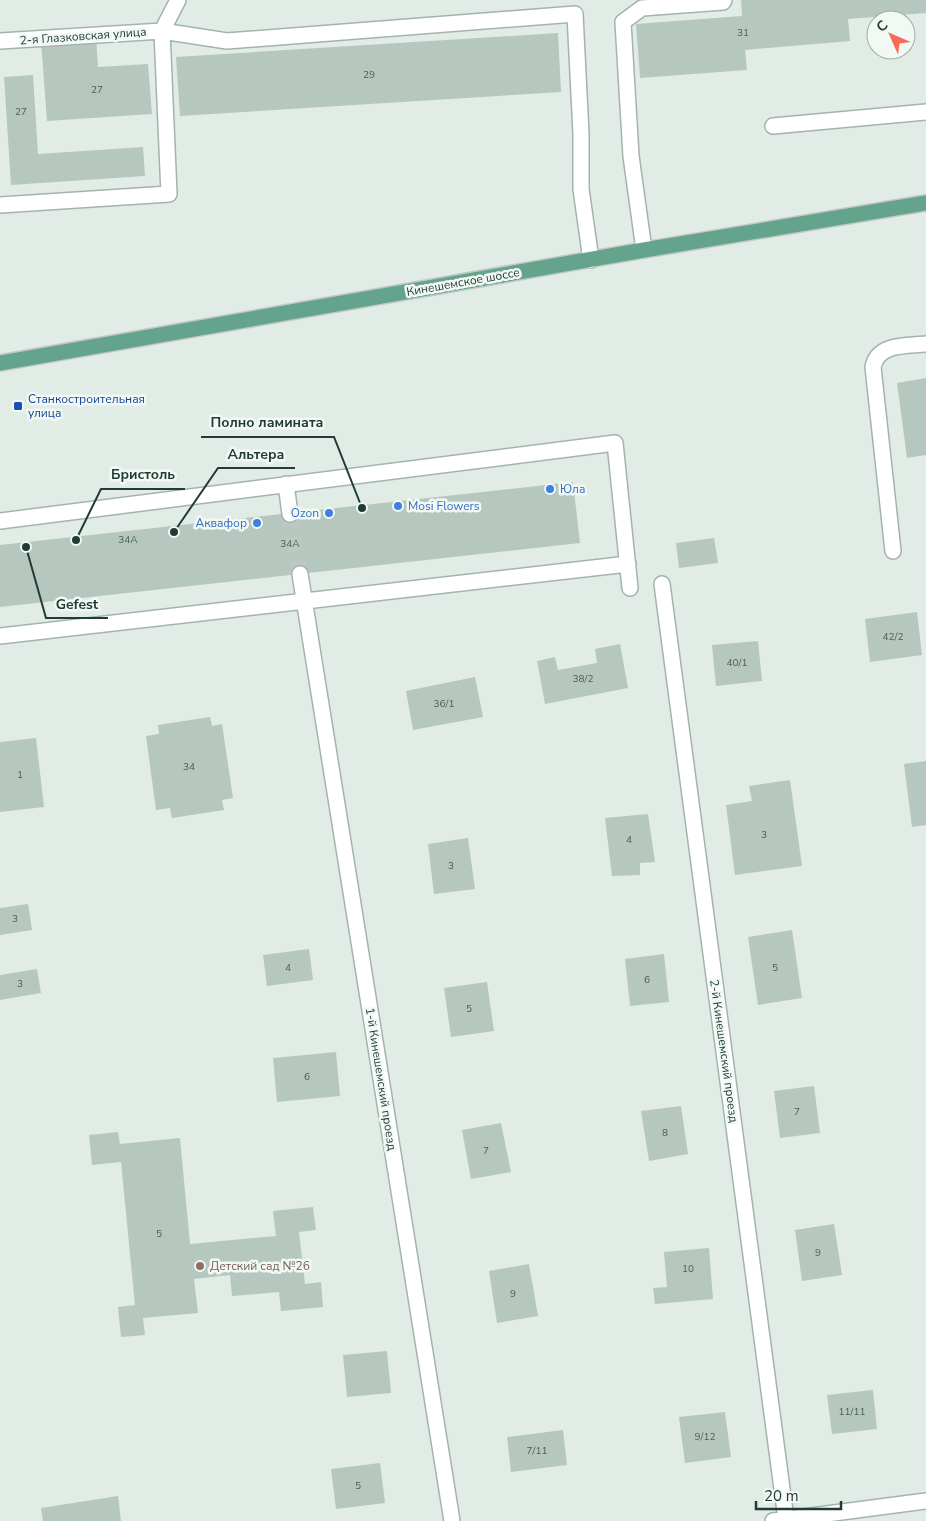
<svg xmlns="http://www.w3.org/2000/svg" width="926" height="1521" font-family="'Nunito Sans',sans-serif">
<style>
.building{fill:#b6c7bf}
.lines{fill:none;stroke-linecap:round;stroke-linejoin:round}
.minor-tunnel{stroke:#bbc9c2;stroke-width:15;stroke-dasharray:15 8;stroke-linecap:butt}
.minor-casing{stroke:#a4b4ad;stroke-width:18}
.major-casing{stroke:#c1c9c6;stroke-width:18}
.minor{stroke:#fff;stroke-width:15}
.major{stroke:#64a38c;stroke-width:15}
.transit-dot{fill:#1a4fb4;stroke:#f2f9f4;stroke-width:2}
.shop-dot{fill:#3f7fe0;stroke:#f2f9f4;stroke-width:2}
.education-dot{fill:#8d6e63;stroke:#f2f9f4;stroke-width:2}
.labels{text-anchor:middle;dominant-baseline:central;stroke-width:5;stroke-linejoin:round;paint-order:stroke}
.number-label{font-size:10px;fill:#466056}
.street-label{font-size:12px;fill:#213d33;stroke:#f2f9f4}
.transit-label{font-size:12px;fill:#164399;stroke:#f2f9f4;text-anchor:start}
.shop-label{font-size:12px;fill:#366cbe;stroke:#f2f9f4;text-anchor:start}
.education-label{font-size:12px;fill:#785e54;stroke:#f2f9f4;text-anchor:start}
.leader{fill:none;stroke:#213d33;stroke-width:2}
.callout-dot{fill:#213d33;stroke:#f2f9f4;stroke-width:2}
.callout-label{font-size:14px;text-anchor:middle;font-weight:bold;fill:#213d33;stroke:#f2f9f4;stroke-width:5;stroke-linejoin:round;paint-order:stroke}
</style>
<rect width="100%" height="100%" fill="#e1ece6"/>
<path class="building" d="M741,0H926V13L848,19L850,41L745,50L747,70L640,78L636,24L742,16Z
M558,33L561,92L180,116L176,57Z
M96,37L98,67L148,64L152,114L47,121L41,41Z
M33,75L38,154L143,147L145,176L11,185L4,77Z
M926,378V455L907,458L897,383Z
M573,482L580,543L0,607V545Z
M714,538L718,563L679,568L676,543Z
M917,612L922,655L870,662L865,619Z
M758,641L762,681L716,686L712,645Z
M620,644L628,688L545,704L537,661L555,657L558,670L597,663L595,649Z
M475,677L483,717L413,730L406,691Z
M210,717L212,726L222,724L233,798L222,800L224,810L172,818L170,808L156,810L146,736L159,734L158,725Z
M36,738L44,807L0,812V742Z
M926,761V825L912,827L904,764Z
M790,780L802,866L735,875L726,805L752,801L749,786Z
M648,814L655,862L640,863V875L612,876L605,818Z
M468,838L475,889L434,894L428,844Z
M28,904L32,930L0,935V908Z
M792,930L802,998L758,1005L748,937Z
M309,949L313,980L267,986L263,955Z
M664,954L669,1002L630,1006L625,959Z
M37,969L41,993L0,1000V975Z
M487,982L494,1031L451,1037L444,988Z
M336,1052L340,1096L277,1102L273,1058Z
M814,1086L820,1133L780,1138L774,1091Z
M681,1106L688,1154L649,1161L641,1111Z
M501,1123L511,1172L471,1179L462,1130Z
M118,1132L120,1144L180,1138L190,1244L276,1236L273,1211L313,1207L316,1230L299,1232L305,1284L321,1282L323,1307L281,1311L279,1292L232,1296L230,1275L194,1279L198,1313L143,1318L145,1335L121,1337L118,1307L135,1305L121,1162L92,1165L89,1135Z
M834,1224L842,1275L802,1281L795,1230Z
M709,1248L713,1299L655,1304L653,1288L667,1287L664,1252Z
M529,1264L538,1316L497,1323L489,1271Z
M387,1351L391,1393L347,1397L343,1355Z
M873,1390L877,1429L832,1434L827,1395Z
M725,1412L731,1457L685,1463L679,1417Z
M563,1430L567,1465L511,1472L507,1437Z
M380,1463L385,1503L336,1509L331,1469Z
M118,1496L121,1521H43L41,1508Z"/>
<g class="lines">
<path class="minor-tunnel" d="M290,514L300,574"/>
<defs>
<path id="minor" d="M0,41L162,31L178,0
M773,126L926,112
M0,205L169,194L162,31L227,41L575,14L581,134V189L591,260
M644,250L631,156L623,22L642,8L723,2L724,0
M286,484L290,514
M0,521L615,443L630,588
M893,551L873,367C878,343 906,346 926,344
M300,574L452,1521
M662,584L786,1519
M0,636L628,564
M773,1521L926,1501"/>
<path id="major" d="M0,363L644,250L926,203"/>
</defs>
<use href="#minor" class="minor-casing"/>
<use href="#major" class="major-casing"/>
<use href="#minor" class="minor"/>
<use href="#major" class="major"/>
</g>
<rect class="transit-dot" x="13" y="401" width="10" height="10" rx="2.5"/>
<g class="shop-dot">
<circle cx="550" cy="489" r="5"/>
<circle cx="398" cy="506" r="5"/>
<circle cx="329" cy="513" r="5"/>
<circle cx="257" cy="523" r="5"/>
</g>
<circle class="education-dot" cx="200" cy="1266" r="5"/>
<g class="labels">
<g class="number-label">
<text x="743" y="33">31</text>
<text x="369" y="75">29</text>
<text x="97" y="90">27</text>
<text x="21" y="112">27</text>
<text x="128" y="540">34А</text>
<text x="290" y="544">34А</text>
<text x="893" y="637">42/2</text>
<text x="737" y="663">40/1</text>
<text x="583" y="679">38/2</text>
<text x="444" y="704">36/1</text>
<text x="189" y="767">34</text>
<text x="20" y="775">1</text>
<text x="764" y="835">3</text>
<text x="629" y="840">4</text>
<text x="451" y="866">3</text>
<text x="15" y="919">3</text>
<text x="288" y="968">4</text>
<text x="775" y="968">5</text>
<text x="647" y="980">6</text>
<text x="20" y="984">3</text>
<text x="469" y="1009">5</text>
<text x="307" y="1077">6</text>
<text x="797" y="1112">7</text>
<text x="665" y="1133">8</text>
<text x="486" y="1151">7</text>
<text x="159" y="1234">5</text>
<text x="818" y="1253">9</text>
<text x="688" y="1269">10</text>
<text x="513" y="1294">9</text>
<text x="852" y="1412">11/11</text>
<text x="705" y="1437">9/12</text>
<text x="537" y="1451">7/11</text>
<text x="358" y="1486">5</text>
</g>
<g class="street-label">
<text transform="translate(83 36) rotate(-4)">2-я Глазковская улица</text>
<text transform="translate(463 282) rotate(-10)">Кинешемское шоссе</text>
<text transform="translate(724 1051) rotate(82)">2-й Кинешемский проезд</text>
<text transform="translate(381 1079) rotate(81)">1-й Кинешемский проезд</text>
</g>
<g class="transit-label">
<text x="28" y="399">Станкостроительная<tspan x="28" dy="14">улица</tspan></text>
</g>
<g class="shop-label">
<text x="560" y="489">Юла</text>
<text x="408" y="506">Mosi Flowers</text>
<text x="319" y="513" text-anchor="end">Ozon</text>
<text x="247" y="523" text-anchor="end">Аквафор</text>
</g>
<g class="education-label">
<text x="210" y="1266">Детский сад №26</text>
</g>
</g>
<path class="leader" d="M362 508L334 437H201M174 532L218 468H295M76 540L101 489H185M26 547L46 618H108"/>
<g class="callout-dot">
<circle cx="362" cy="508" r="5"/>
<circle cx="174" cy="532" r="5"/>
<circle cx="76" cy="540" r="5"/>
<circle cx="26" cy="547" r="5"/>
</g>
<g class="callout-label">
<text x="267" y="427">Полно ламината</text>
<text x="256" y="459">Альтера</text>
<text x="143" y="479">Бристоль</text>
<text x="77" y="609">Gefest</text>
</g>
<g transform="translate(891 35) rotate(315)"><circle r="24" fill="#f2f9f4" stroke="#9eaea7"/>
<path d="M0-4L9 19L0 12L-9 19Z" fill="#f66b55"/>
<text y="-8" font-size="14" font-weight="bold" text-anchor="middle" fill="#213d33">С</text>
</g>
<path d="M756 1501v8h85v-8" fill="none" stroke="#213d33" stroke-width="2.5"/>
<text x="764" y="1501" font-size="15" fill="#213d33" stroke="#f2f9f4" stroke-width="4" paint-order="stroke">20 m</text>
</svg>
